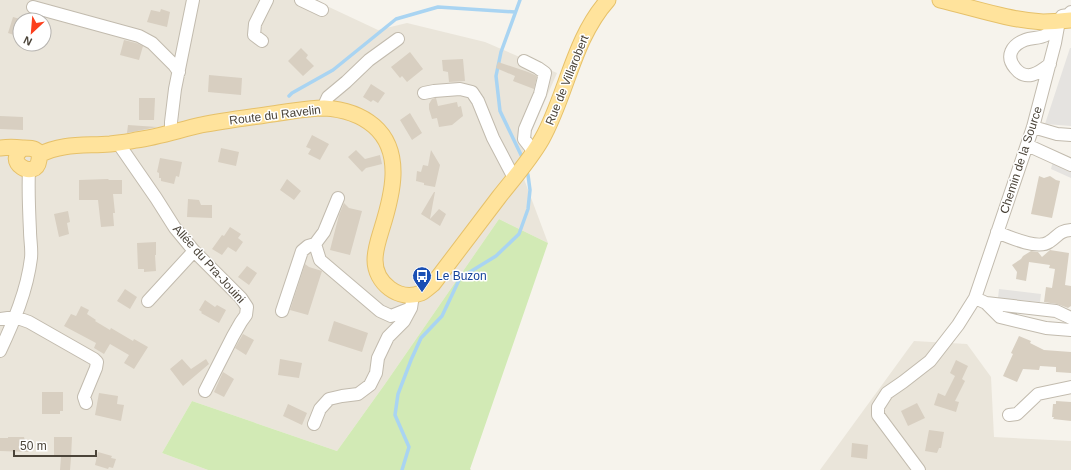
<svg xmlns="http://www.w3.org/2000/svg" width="1071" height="470" font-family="Helvetica,sans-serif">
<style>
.residential{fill:#eae5da;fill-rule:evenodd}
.green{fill:#d2eab5}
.parking{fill:#e5e3e0}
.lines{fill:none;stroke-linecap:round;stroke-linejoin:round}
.stream{stroke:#a9d4f2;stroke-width:3.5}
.building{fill:#d8cfc1}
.minor-casing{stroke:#c2bbae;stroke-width:14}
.major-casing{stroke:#e6c16a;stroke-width:17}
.minor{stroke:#fff;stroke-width:12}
.major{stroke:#ffe39c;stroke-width:15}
.labels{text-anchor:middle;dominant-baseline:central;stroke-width:3;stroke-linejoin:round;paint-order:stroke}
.street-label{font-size:12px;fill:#4b4439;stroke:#fff}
.transit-label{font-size:12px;fill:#164399;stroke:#fff;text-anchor:start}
</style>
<rect width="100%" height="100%" fill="#f6f3ec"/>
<path class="residential" d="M0,0H314L378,30L407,23L485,42L557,73L518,163L548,243L499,219L385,384L337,451L192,401L162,453L208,470H0ZM20,20H44V44H20Z
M914,341L967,344L991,377L994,437L1071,441V470H820Z"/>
<path class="green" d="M499,219L548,243L470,469L471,470H208L162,453L192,401L337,451L385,384Z"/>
<path class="parking" d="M1070,48H1071V126L1045,124Z
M1053,161L1071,169V178L1051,169Z
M999,289L1041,294L1040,302L998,298Z"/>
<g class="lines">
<path class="stream" d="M520,0L501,52L496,76L500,111L523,159
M289,96L292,93L333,70L396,19L438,7L515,12
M402,470L409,447L395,415L398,394L411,360L421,338L442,316L460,278L496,256L519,234L528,209L530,190L528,175L526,169"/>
</g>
<path class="building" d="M161,9L170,12L167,27L147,22L151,10L160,12Z
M13,17L20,19V37L8,33Z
M124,40L136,43L143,46L139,60L120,55Z
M301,48L308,55L306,58L314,66L303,76L288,61Z
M410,52L423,69L407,82L402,76L400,78L391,67Z
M463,59L465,81L449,82L448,72L443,71L442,60Z
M498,62L528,72L537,76L534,89L513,81L515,76L496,68Z
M209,75L242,78L241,95L208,92Z
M371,84L385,93L378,103L373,100L371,102L363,97Z
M139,98H155L154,120H139Z
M435,98H436L438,106L457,102L458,107L461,106L463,116L452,125L439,127L437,118L432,119L429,109V104L432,99Z
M410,113L422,133L412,140L400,120Z
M0,116L23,117V130L0,129Z
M128,125L157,127L127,133Z
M312,135L329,144L320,160L308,154L311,149L306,147Z
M221,148L239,152L236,166L218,162Z
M356,150L365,159L380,155L382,164L366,168L362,172L348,157Z
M431,150L440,165L435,187L424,185V183L416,181L417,171L421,172L423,165L428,166Z
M160,158L182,162L179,177L176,176L174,184L161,181V178H159V173L157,172Z
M1039,176L1044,178L1050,176L1056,180L1060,181L1052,218L1031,214Z
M108,179L109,180H122V194H113L115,213H113L114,226L101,227L98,200H79V180Z
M287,179L301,191L294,200L280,190Z
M434,192H435L430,219L439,209L446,214L440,226L421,214Z
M188,199L199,200L201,205H212V218L187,217Z
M344,203L349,208L362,211L350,255L330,250L339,215Z
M68,211L70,222L67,223L69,234L59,237L54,214Z
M230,227L241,234L238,238L243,242L236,252L228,247L222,255L212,249L222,235L224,236Z
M156,242V255H155L156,271L144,272V269H138L137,243Z
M1050,250L1069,253L1065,285L1071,286V306L1068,308L1057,304L1044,302L1046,287L1052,288L1055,269L1049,268L1050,265L1029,262L1026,281L1016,279L1017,272L1012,265L1021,259L1023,256L1031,251L1038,252L1042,257Z
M305,264L309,267L322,271L308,315L290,310Z
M247,266L257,273L249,285L238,277Z
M125,289L137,297L130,309L117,301Z
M205,300L215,307L217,305L226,310L219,323L201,313L202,312L199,310Z
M81,306L89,310L87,314L96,320L95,321L110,330L111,328L133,341L134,339L148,347L134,369L124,363L129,355L110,344L104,354L94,348L96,343L64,326L71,314L76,316Z
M334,321L368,333L362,352L328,341Z
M243,334L254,340L246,355L235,348Z
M1019,336L1031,341L1030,343L1044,350L1071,352V373L1056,372V367L1040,366L1039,370L1023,369L1017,382L1003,376L1013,354L1011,353Z
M182,359L191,369L206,359L209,364L183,386L170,369Z
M280,359L302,363L299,378L278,375Z
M956,360L968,366L962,379L965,381L955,401L959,402L956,412L934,405L938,393L945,396L955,376L950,373Z
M223,372L234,379L224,397L214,392Z
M42,392H63V411H60V414H42Z
M99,393L118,396L117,404L124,405L121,421L95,415Z
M1056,401L1071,402V421L1053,419L1054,417H1052L1053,404H1056Z
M917,403L925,418L908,426L901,411Z
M288,404L307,413L302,425L283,416Z
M929,430L944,432L941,448H939L937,453L925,451Z
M8,437H24L25,441H30L29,452L0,451V438H8Z
M54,437H72L71,458L70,470H60L61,457H54Z
M852,443L868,445L867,459L851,457Z
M98,452L112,456L111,458L116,459L113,468L109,467L108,469L95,465Z"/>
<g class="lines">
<defs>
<path id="minor" d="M301,0L322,10
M33,7L139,36L152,43L174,65L179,72
M262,41L254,35L255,24L267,0
M524,61L538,68L545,73L540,94L525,129L524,139L534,152
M1050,64C1039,73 1026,82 1015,68C1005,56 1012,45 1025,40C1032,37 1039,39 1046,35C1052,30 1058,23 1062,16L1068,15L1071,12
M424,93L434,91L460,89L472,92L478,101L493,138L514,178
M323,108L328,97L346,82L369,60L398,39
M1033,127L1057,134L1071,135
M171,133V122L175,89L193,0
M118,143L156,198L175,228L194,251L241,298L247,307L246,315L241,322L233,336L205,391
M1027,145L1071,165
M997,232C1009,237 1038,250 1049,242C1059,236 1058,231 1071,230
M315,244L320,260L380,311L391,316L411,308
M975,298L986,303L1056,311L1071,318
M148,301L194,251
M986,303L1000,317L1046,328L1071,330
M282,311L302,251L308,246L315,244L324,232L338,198
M0,319L15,317L29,322L94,359L97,362L96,368L84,397L86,403
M0,351C14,321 27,291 31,258C32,249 30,240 30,231C29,211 28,190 29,170
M1009,415L1017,414L1038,394L1071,387
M314,424L320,409L329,399L342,396L358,394L370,385L376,373L378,358L388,337L404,321L411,308L413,295
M919,470L878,415V407L887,393L903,382L930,361L958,325L975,298L1033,127L1055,43L1059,21"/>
<path id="major" d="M940,0C974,8 1008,20 1043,22C1052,22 1062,21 1071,20
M0,148C8,147 14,147 22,148C30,148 41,147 39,160C36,182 1,161 24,148
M39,155C62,143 84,146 110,144C119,143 128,142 136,140C158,137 179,130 201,125C227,120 253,117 279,113C293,111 309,108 324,108C341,109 360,114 374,126C404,152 392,196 382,228C379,238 375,249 375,260C375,283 399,302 421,293C425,291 429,287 433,284C455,255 477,226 499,197C514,178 530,160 542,139C567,94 573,39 608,0"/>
</defs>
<use href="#minor" class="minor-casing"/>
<use href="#major" class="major-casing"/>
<use href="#minor" class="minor"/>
<use href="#major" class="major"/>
</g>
<defs>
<symbol id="bus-pin" viewBox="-11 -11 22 30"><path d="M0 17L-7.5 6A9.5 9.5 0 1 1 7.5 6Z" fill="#1a4fb4" stroke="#fff"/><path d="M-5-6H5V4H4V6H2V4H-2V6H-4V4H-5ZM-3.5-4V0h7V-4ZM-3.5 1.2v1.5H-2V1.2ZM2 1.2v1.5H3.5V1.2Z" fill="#fff"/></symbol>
</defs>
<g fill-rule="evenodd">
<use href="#bus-pin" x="411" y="265" width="22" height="30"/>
</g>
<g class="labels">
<g class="street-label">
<text transform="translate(567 80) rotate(-68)">Rue de Villarobert</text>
<text transform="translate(275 115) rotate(-7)">Route du Ravelin</text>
<text transform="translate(1021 160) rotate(-72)">Chemin de la Source</text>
<text transform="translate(209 264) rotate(48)">Allée du Pra-Jouini</text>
</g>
<g class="transit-label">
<text x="436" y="276">Le Buzon</text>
</g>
</g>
<g transform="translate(32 32) rotate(206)"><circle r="19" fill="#ffffff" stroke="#b7b4b0"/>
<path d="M0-3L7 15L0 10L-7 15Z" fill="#fc3f1d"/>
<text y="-6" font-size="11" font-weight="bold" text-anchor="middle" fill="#4b4439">N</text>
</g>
<path d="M14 450v6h82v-6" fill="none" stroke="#4b4439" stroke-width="2"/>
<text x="20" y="450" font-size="12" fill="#4b4439" stroke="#ffffff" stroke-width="3" paint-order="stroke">50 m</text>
</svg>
